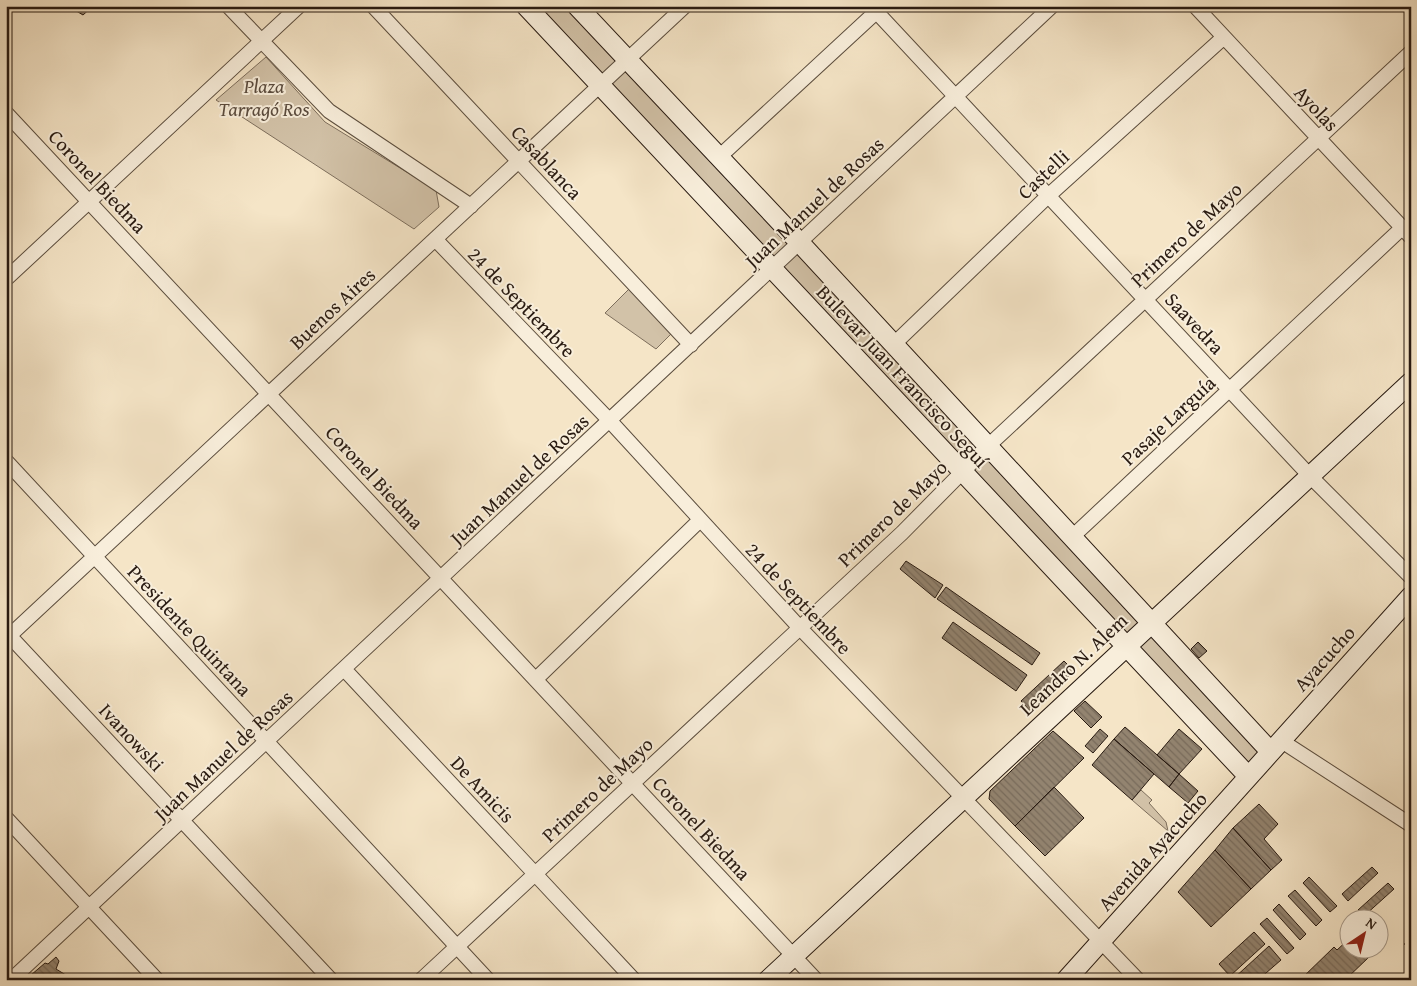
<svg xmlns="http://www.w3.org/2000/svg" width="1417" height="986" font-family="'Gentium Book Plus',serif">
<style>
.green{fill:#d2c2a8;stroke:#7d6e5c}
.building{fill:url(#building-back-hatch);stroke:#281a11}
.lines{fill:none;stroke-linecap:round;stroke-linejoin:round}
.street-casing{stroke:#5b4d3e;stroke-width:16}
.secondary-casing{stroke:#281a11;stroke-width:21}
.street{stroke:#f8eedb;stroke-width:14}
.secondary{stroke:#f8eedb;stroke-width:19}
.labels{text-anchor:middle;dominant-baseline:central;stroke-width:4;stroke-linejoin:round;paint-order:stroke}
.park-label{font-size:20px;font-style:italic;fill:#5b4c3e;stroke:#f8eedb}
.street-label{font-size:20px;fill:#281a11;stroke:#f8eedb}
</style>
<defs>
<pattern id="building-back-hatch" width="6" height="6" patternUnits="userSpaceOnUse" patternTransform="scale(1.25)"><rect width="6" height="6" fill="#938470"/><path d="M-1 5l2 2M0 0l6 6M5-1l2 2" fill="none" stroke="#786b5b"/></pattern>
</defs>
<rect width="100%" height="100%" fill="#f5e5c7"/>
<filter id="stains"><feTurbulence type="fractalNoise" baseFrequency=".004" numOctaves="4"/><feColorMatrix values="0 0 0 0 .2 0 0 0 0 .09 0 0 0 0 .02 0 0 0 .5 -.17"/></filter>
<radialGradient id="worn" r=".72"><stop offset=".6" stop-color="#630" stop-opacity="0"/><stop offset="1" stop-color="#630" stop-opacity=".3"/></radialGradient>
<path class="green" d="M526,6H577L1270,751L1248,776Z
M266,57L325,122L436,190L439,207L414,229L216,100Z
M630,288L673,332L656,349L605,313Z
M1141,790L1152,800L1149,803L1166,822L1168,831L1132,800Z"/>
<path class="building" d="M68,6H93L83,15Z
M906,561L943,585L935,598L900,569Z
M946,587L1040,653L1032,665L937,599Z
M953,622L1027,675L1016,691L942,638Z
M1198,642L1207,651L1199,658L1191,649Z
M1064,661L1074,671L1031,712L1021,701Z
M1085,701L1102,717L1091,728L1074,711Z
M1125,727L1179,774L1169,787L1114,739Z
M1100,729L1108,736L1093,753L1085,746Z
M1179,729L1202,749L1179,774L1157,755Z
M1053,731L1084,758L1015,826L989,799L990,791Z
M1114,739L1154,774L1132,800L1092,765Z
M1179,774L1198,791L1188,803L1169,787Z
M1054,787L1084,818L1045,856L1015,826Z
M1259,804L1278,824L1264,839L1282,860L1271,870L1233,828Z
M1233,828L1271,870L1251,889L1215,850Z
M1215,850L1251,889L1211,927L1178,892Z
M1372,867L1378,873L1348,901L1342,894Z
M1309,877L1337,906L1330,912L1303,883Z
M1388,883L1394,889L1364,916L1358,910Z
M1295,890L1322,920L1316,926L1288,896Z
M1279,904L1306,934L1300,940L1273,910Z
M1267,918L1294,948L1287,954L1260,924Z
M1254,932L1265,944L1230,976L1219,964Z
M1350,938V948H1361L1369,957L1345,980H1300L1334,947L1337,950Z
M1411,938V951L1404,944Z
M1269,946L1281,960L1258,980L1233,979Z
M56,957L59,961L56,969L74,980H39L31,975L45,963L48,964Z"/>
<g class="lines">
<defs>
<path id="street" d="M228,6L329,111L471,206
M373,6L691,345
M871,6L1310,476L1411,577
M1195,6L1411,237
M6,113L816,980
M718,158L876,12
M435,239L610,421L800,628L1138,980
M6,279L299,6
M893,345L1048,196L1224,37
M6,461L488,980
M1071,538L1402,228
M6,632L331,980
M6,639L685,6
M344,669L634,980
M536,679L699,521
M1280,740L1411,825
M6,818L157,980
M11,980L1052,6
M421,980L902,533L987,447L1411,52"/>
<path id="secondary" d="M526,6L1248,776
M577,6L800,243L1270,751
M768,980L1411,382
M1066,980L1411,596"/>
</defs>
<use href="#street" class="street-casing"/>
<use href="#secondary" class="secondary-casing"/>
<use href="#street" class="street"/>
<use href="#secondary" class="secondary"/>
</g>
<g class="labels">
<g class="park-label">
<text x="264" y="85">Plaza<tspan x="264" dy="23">Tarragó Ros</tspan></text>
</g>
<g class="street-label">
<text transform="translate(1317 108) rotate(47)">Ayolas</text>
<text transform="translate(547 162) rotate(47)">Casablanca</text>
<text transform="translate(1043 174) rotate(-43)">Castelli</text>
<text transform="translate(98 181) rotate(47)">Coronel Biedma</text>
<text transform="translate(814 202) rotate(-43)">Juan Manuel de Rosas</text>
<text transform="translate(1186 234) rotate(-43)">Primero de Mayo</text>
<text transform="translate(522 302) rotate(46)">24 de Septiembre</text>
<text transform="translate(332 308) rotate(-43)">Buenos Aires</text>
<text transform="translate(1195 323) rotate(47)">Saavedra</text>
<text transform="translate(903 376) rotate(47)">Bulevar Juan Francisco Seguí</text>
<text transform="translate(1168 420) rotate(-43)">Pasaje Larguía</text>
<text transform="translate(375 477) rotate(47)">Coronel Biedma</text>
<text transform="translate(519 479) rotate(-43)">Juan Manuel de Rosas</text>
<text transform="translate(892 513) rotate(-44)">Primero de Mayo</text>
<text transform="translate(799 598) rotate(47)">24 de Septiembre</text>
<text transform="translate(190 630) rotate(47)">Presidente Quintana</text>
<text transform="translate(1324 658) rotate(-48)">Ayacucho</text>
<text transform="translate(1073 664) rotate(-43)">Leandro N. Alem</text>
<text transform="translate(132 737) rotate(47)">Ivanowski</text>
<text transform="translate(223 755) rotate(-43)">Juan Manuel de Rosas</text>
<text transform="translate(483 789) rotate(47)">De Amicis</text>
<text transform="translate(597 789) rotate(-43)">Primero de Mayo</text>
<text transform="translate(702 828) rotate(47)">Coronel Biedma</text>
<text transform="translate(1152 851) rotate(-48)">Avenida Ayacucho</text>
</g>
</g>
<rect width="1417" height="986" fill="none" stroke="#f5e5c7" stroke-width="25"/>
<rect x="8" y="8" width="1402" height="971" fill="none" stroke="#281a11" stroke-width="2.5"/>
<rect x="12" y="12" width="1392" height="961" fill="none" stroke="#281a11"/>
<g transform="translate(1364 934) rotate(35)"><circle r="24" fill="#f8eedb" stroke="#a5998a"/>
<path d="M0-4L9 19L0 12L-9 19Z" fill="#8f2418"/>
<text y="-8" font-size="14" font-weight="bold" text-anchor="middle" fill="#281a11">N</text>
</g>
<rect width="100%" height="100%" filter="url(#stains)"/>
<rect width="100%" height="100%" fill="url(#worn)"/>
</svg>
